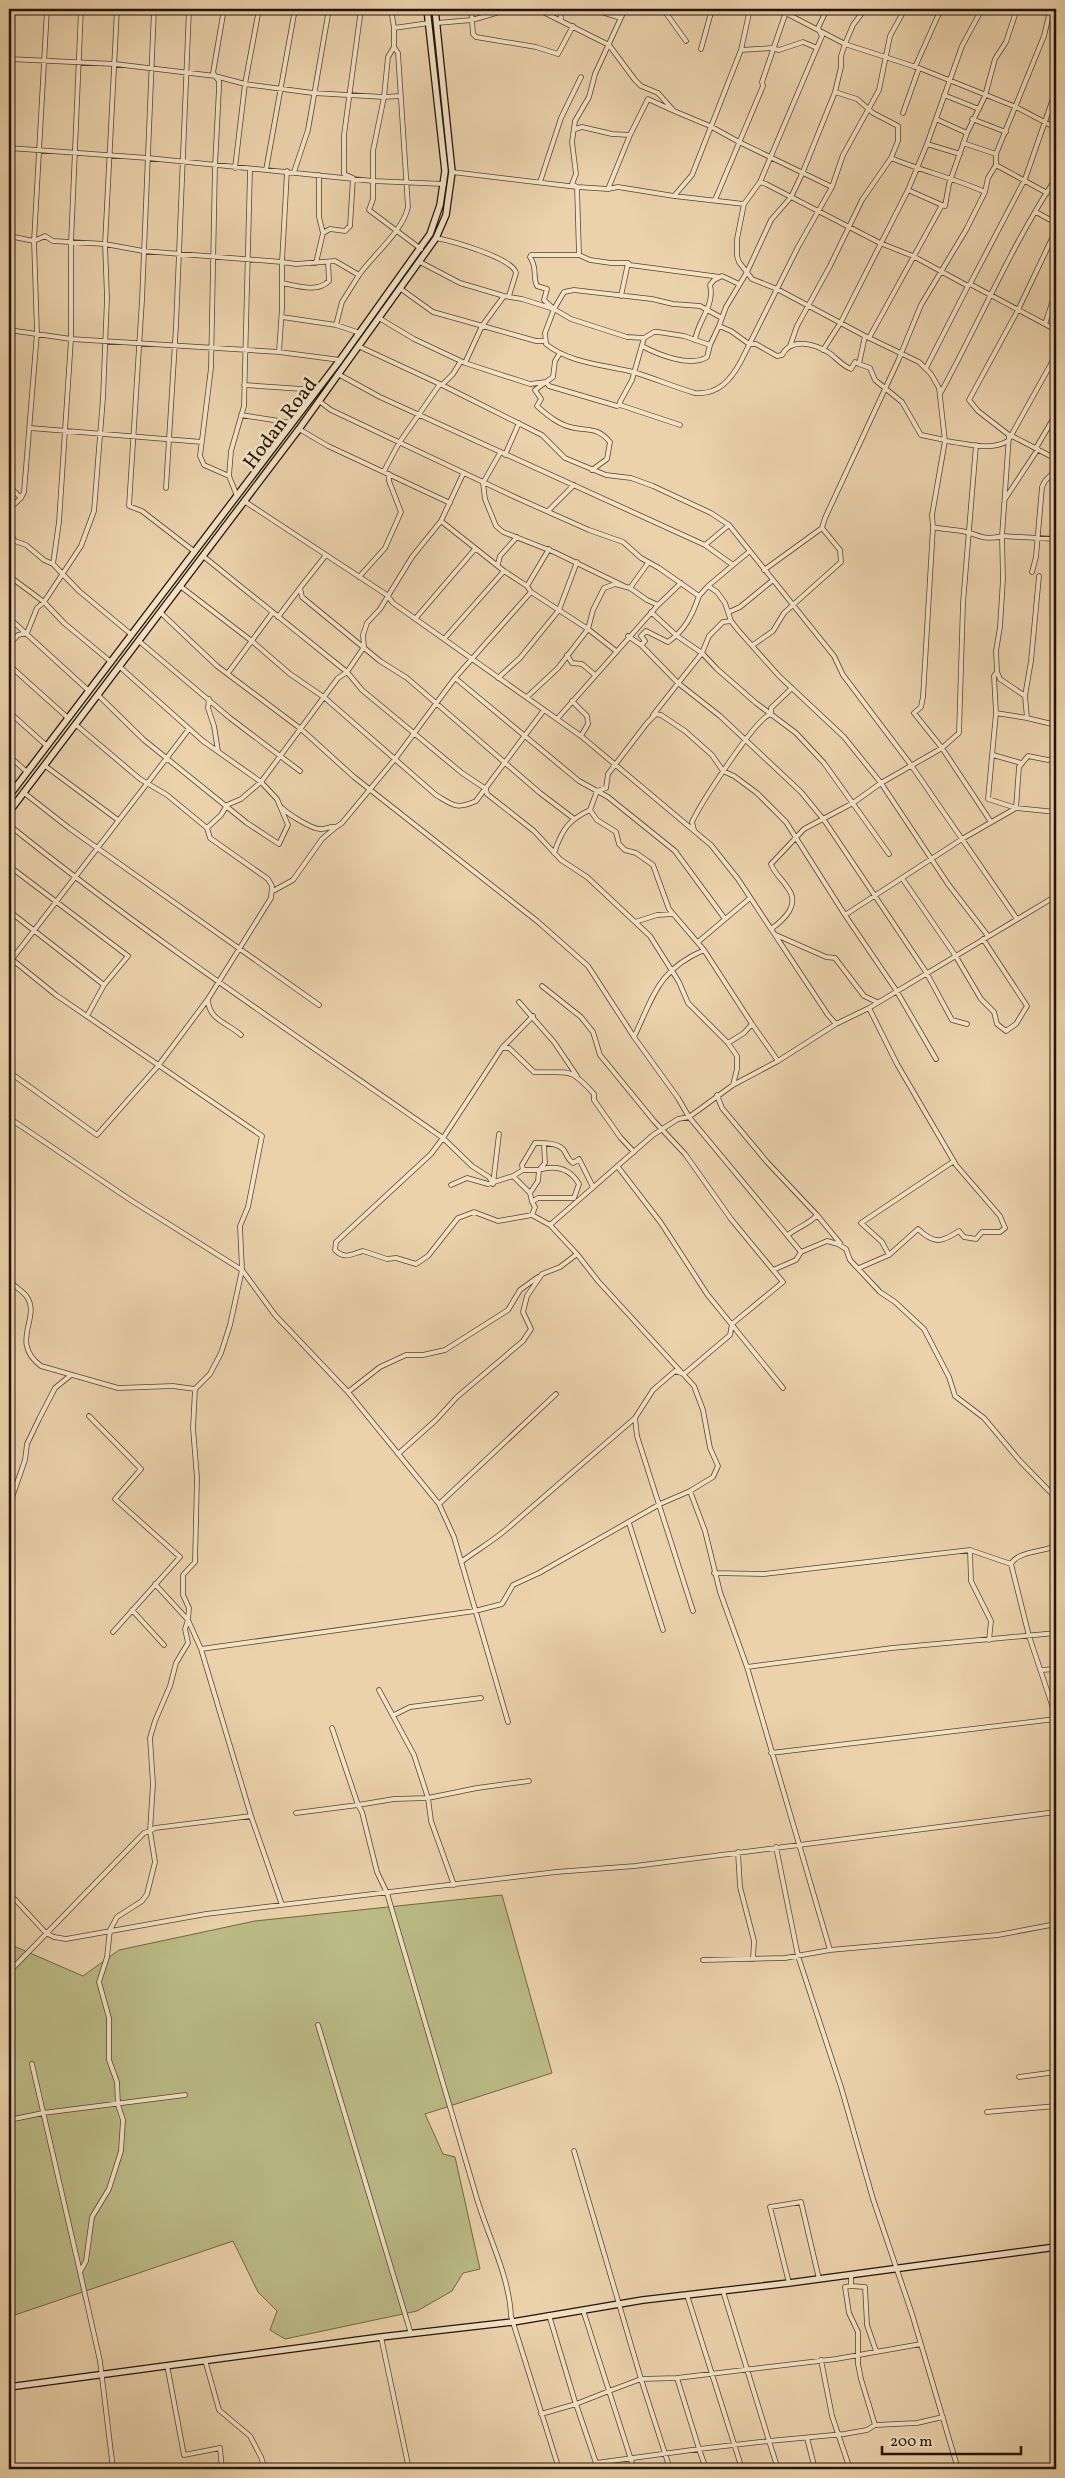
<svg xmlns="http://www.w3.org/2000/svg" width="1065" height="2478" font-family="Vollkorn,serif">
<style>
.grass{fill:#bbbb86;stroke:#706743}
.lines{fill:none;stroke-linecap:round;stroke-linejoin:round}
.street-casing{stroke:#56432b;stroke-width:5.5}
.secondary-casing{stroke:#251300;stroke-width:8}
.primary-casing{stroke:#251300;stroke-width:8}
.street{stroke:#f2e2c8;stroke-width:4}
.secondary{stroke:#f2e2c8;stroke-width:5.5}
.primary{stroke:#e6b976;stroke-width:6}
.labels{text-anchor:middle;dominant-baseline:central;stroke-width:5;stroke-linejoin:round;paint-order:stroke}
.street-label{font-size:20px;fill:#251300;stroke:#f2e2c8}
</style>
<rect width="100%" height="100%" fill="#ebd2ab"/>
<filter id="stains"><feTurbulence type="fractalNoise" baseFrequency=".004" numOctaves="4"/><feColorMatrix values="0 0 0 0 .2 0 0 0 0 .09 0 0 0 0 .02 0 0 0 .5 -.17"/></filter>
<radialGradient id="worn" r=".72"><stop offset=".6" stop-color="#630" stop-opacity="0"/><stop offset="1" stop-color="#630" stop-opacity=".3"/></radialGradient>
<path class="grass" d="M502,1895L552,2073L425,2114L443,2154L455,2157L480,2269L463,2273L452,2291L417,2311L285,2339L270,2330L277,2311L258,2292L233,2241L9,2317V1944L83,1976L119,1950L255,1921Z"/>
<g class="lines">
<defs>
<path id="street" d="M154,9L142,300L129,506L142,511L195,552
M224,9L213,73L219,81V88L215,166L211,368L200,456L204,465L229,476
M391,9L394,28
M471,9L472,20L496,13L500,9
M537,9L609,45L635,80L641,86L658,93L674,111L710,126L739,142L832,187
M560,9L561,19
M592,9L621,18
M663,9L686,41
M778,9L845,44L919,68L1016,107L1056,128
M437,23L472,20L473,34L476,37L536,47L558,54L573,26
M701,49L712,9
M741,50L772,48L779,50L803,42L817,48
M9,59L115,64L215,76L245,84L313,93L384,97L400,96
M915,67L941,9
M9,88L12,9
M944,95L979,109
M903,113L919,68
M936,119L967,133
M972,119L1006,132
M575,129L582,127L612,134L630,135L648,99L672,110
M963,143L996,154
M927,144L960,154
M9,148L148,158L373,181L444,184
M891,158C922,171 954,178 985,192
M996,165L1047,193
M235,168L245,84L259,9
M266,170L295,9
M287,171L282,262L296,264L335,261L359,275C374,254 403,231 408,207L398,53L394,47
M294,172L308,130L329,9
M452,172L577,187L608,189L618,187L674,196L744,204L737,239V256L739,262L752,279L777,289L865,336L859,364L870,368L875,380L902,402L921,435L945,440
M540,182L561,118L581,77
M760,182L822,36L818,28L827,9
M608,189L630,135
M908,190L942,205
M674,196L692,175L741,50L750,9
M715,200L763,86L762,82L787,9
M744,204L760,182L766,184L880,243L913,256L968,286L970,284L1056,330
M1036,212L1056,223
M1056,230L1018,310L969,400L978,411L1009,435L1002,536L1056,539
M323,233L330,229L345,231L350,226L353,178L344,174V135L361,9
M9,236L34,241L45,236L53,241L105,244L143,251L282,262V308L279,352
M436,238C452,241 513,258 516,273L509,296
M421,249L369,210L373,199V151L384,97L388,57L394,47V28L429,23
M579,255L577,187L572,184L576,174L572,142L575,121L589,97L595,74L625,9
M420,262L460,283L504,296L522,299L554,309L571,319L627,337L644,338L654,332H658L684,336L710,345L719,326L731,331L749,344H756L777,356L782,355C791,337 814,344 828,352C837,358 841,365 851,369L855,362L859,364
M316,263L323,233L319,217V175
M628,263H611L590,260L579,255H531L530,257C538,269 532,275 537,286L547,289L544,300L554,309L545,333L546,344C569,363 605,365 633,372C654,378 674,387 695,393C718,395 731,380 741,361L798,247L832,187L843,155L879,90L890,36L905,9
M282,283C298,286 317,293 329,281L328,262
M970,284L1025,179L1056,90
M401,289L433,312L536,341H544
M621,296L628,263L630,265L720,277
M554,309L564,292L574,290L652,299L673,304L700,306L722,318
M282,317L336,325L360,333
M379,318L414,339L465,363L530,384L546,382L535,390L541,399L537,406C547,415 560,426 575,428C592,431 598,428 610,442L607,459L592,470
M1045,324L1056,291
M336,325L342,302L359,275
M719,326L726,307L747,272L771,220L791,197L802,174L835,92L841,67V56L845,44L853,25L865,9
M9,330L71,339L279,352L340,360
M865,336L919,362L931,374L939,388L945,441L932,515L933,527C945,530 958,529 970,533C981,537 989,540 1002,536L1003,579L1000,627L996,651L997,672L1000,679L1025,696L1027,718L1056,725
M869,338L942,205L945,206L949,184L967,133L985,96L995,59L1006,42L1017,9
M695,340C698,320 715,306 710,285L714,280L722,276L739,284
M358,346L442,385L542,435L565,458L606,475L631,478L653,486L711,513L729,525L834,656L843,675L911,765L1017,919
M642,346C657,354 690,368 707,357L710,345
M790,346L797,326L830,266L862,200L891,158L898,141V126L873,113L857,99L835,92
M823,350L841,322L908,190L927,144L962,46L982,9
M560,353L555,361L553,377L546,382L549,386L617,406L620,405V402L632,380L644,338
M465,363L482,326L504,296
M926,368L968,286
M338,374L380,397L705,545L733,565L750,551
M244,385L317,390
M442,385L453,374L461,361
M940,394C979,323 1011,246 1056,178
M319,401L331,410L517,498L589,530L623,542L641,558L659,568L699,596L708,586L717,592L725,603L731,621L738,630L779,676L844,737L881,783L948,884L988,936
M620,405L680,425
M241,415L292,423
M30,428L202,442
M299,429L328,446L450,503
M1012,436L1056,459
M945,441C967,443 988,452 1008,441L1056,355
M1036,448L1056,414
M500,453L483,483L485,499L496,526L503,532L554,552L624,586
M505,455L519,423
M384,471L399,443L440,384
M463,474L441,521L504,571L527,586L531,592L588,629L616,651
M9,486L21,498
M166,488L176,326L189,9
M237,496L229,476L231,451L244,406L250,170
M1005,499L1038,449
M244,501L387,595L393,603L581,736L711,845L738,879L828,1015L836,1024
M9,509L21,498L24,492L37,333L34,241L47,9
M548,511L574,485
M441,521L412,557L380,609L367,623L363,635L364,647L347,672L362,690L462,773L486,789L487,794L534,831L561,860L587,877L650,936L679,982L688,1003L728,1043L737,1056V1069L733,1085
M933,527L923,697L921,707L914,713L942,748L991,822
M9,532L15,541L26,545L44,560L53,564L79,591L132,635
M705,545L729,525
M326,555L300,588L302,597L380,661L407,678L540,793L573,818
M203,556L347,672L338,678L261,782L241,799L227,805L221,815L207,828L210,838L268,879L272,886L271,898L208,999C208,1020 228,1023 241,1035
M53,564L59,522L71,339V243L81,9
M498,564L500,556L517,537
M764,570L822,528
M1032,572L1036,557L1042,487L1045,481L1056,470
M9,576L44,602L64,623L111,662
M359,577L385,548L401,512L389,481V474
M180,586L253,642L290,674L325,698L436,795C453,805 456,810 476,801L544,710
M527,586L549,549
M708,586L733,565
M630,588L647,600L658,605L681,583
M531,592L455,678L579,781L608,797L675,851L725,919
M651,612L677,636L702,653L717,669L756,703L796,733L824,763L889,854
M729,612L740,607L773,580
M161,613L217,666L301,729L354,777L537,921L588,966L634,1037L678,1098L689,1117L801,1252L796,1260L773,1270L783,1282L732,1324L730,1335L684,1374L675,1371L653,1390L635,1418L508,1528C493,1541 477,1550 461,1562
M278,617L300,588
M9,618L89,691
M415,619L475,549
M628,636L641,645L678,683L720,716L801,792L824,820L926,972L952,1020L967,1024
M444,639L504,571
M140,642L230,718L300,771
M9,645L18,635L27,633L37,608L44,602L81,546L94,511L103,398L107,298L105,244L117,9
M641,645L645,641L641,636L646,631L668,642C685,630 692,616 699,596
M753,645L773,631L784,613L841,562L840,550L822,528L825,518L898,361L921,305L966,230L985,192L988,178L996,165V154L1044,36L1050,11
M567,655L572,663L582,664L595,675
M9,665L68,718
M228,673L273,612
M498,678L520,658L559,610L577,562
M98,695L144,740L247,823L279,844L288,825L277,799L261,782L203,741L120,667
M1025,696L1031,661L1039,576
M527,697L558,668L588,629L593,610L604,588L615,584L630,588L648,563
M209,699L208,708L214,726L218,751
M572,701L587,716L588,724L581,736
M9,712L47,746
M996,713L994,676L997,672
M653,715L702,653L709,636L723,622L731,621
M1027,718L996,713L988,799L1016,808L1019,767L1028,756L1048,760L1056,757
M557,719L658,605
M75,724L140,779L167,795L207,828
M993,755L1021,763
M9,756L27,772
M44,765L118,820
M23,792L69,828L319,1005
M282,808C288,814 313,830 321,829C327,829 330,826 336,827L342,823L395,759L455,678
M9,825C148,937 297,1036 443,1138L472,1166L489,1177L493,1184
M694,830L692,822C700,805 756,717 771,714V708L792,688
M554,853C562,830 568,820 590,810
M9,866L128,956L104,985
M902,878L955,955L981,999L994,1012L997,1024L1006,1031L1016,1024L1027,1006L983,939
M273,891L293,880L322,839L336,827
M9,911L104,985L87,1016
M845,915L962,839L1016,808L1056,812
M635,922L657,915L673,914
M771,929C785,919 801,904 787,887C782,879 774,873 771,864L804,829L853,803L881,783L942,748L959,733L963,603L976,445
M776,935L826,957L835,958L864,996L877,1002
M698,942L750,898
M9,957L56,995L262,1136L248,1207L240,1226L242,1270L230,1325L221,1353L210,1374L195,1389L193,1428L197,1478L195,1562L183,1575V1595L189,1608L188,1620L201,1649
M9,963L189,729
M542,986L581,1017L593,1032L600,1055L654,1121L685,1154L731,1219L773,1270
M519,1002L554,1042L577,1076
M752,1024L778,1061
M634,1037C654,995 658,970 704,950
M728,1043L744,1033L752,1024L704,950L669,909L653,865L636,853L625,850L619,844L616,832L597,820L590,810L597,791L606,788L608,774L647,723L656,714L661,715L685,731L712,755L723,771L734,776L757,793L786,822L845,915L896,990L936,1059
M502,1048L533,1016
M9,1072L97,1135L158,1066L208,999
M717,1095L722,1108L767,1162L817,1215
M9,1118L132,1201L242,1270L275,1315L348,1392L439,1504L454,1537L508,1722
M618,1167L661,1223L707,1294L783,1388
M542,1169C559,1165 571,1170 579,1184L574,1198H538L532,1202L530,1193L538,1181L539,1170L545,1163L544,1145
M523,1170L522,1165L535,1143C542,1143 556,1142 563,1149C567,1154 567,1159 573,1163L579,1159L593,1187
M513,1176L530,1193
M493,1184L499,1134
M451,1185L467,1178L488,1184L513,1176L523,1170H539
M532,1202L535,1207L532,1215
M550,1225L532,1215L498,1221L474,1212L458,1218L428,1256L416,1264L396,1258L387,1259L363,1251C351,1254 345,1260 335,1250L336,1242L431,1154L443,1138L502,1048H509L534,1072C569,1074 568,1065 594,1094V1100L620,1137L634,1152
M788,1235C796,1228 811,1223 817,1215L840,1243
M801,1252L827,1241L838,1244L846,1249L850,1260L880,1292L895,1302L924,1329L949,1377L955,1396L984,1418L1020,1461L1056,1498
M889,1255L882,1242L861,1223L954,1161
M859,1268L889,1255L918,1229C935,1245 942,1242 959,1231L964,1237L976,1239L982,1232H1000L1005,1228L1000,1216L956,1165L897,1064L869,1008
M9,1281C14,1286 23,1291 27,1297C41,1318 9,1342 41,1366L118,1388L173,1386L195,1389
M348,1392L380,1367L406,1355H423L445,1350L508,1310L520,1290L538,1277
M89,1416L141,1469L115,1499L180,1557L113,1632
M635,1418L637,1436L693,1611
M398,1454L436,1420L457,1397L523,1341L531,1329L523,1312L527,1296L542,1274L560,1267L577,1254L550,1225L653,1135L678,1119L689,1117L733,1085L778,1061L836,1024L869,1008L1056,896
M690,1491L705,1531L720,1592L747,1667L830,1950L785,1958L703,1960
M439,1504L556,1394
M9,1506L25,1460L27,1444L39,1419L55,1388L71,1375
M629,1523L663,1630
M1056,1546C1043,1552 1018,1551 1011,1564L1029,1636L1056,1717
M970,1550L971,1581L991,1621L989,1640
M714,1573L764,1574L970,1550L1011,1564
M132,1610L164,1645
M747,1667L892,1648L1056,1633
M1041,1670L1056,1669
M379,1690L414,1755L428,1798L431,1821L454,1885
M394,1715L410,1707L481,1698
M332,1728L358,1805L394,1799L428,1798L477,1788L529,1781
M771,1753L1056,1719
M296,1813L358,1805L362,1812L377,1872L387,1893C416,1993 445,2093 475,2192C486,2233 509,2273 511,2316L559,2469
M776,1847L798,1956L841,2087L873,2199L912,2314L958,2469
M738,1852L740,1887L754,1941L753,1959
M9,1893L46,1933L54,1937L66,1939L206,1914L556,1872L635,1866L1056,1812
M282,1905L251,1816L201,1649L475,1611L502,1604L513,1585L539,1573L660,1504L690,1491L713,1477L718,1466L710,1448L703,1410L694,1386L598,1281L577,1254
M830,1950L998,1935L1056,1924
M9,1972L144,1833L150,1831L153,1784L150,1738L155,1721L170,1686L176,1663L188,1643L185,1629L188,1620L155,1584
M318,2025L411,2334
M32,2064L80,2272
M1019,2077L1056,2072
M987,2112L1056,2106
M9,2120L43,2113L185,2095
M574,2151L641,2379L677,2378
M851,2274V2286L845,2287L849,2313L858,2332V2364L861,2379L875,2425
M789,2283L770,2207L801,2202L819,2279
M851,2286L865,2287L867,2325L876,2351
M723,2291L769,2441L844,2434L867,2430L875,2425L917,2423L943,2417
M687,2295L742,2469
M583,2310L609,2391L641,2379L670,2469
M549,2315L576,2405
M381,2337L409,2469
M205,2360L219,2410L250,2436L261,2457L265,2469
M821,2360L832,2416L850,2469
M167,2365L184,2455L220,2448L222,2469
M541,2414L576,2404
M807,2438L815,2469
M113,2469L100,2361L80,2272L86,2261L92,2217L109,2189L121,2151L123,2120L118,2105L117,2082L109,2060V2018L99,1982L107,1957L110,1930L117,1917L142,1901L147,1894L155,1862L150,1831L155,1828L251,1816
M634,2469L609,2391L576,2404L596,2463L699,2449L677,2378L836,2359L921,2344
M706,2469L699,2449L769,2441L778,2469"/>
<path id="secondary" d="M9,796L340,360L430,234L440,205L445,171L427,9
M9,812L299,429L436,238L446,215L452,172L435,9
M9,2387L381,2337L513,2322L643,2300L789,2283L1056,2247"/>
<path id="primary" d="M1046,9L1056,13"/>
</defs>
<use href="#street" class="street-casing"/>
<use href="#secondary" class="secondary-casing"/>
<use href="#primary" class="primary-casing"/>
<use href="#street" class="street"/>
<use href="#secondary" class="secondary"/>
<use href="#primary" class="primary"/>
</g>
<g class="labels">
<g class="street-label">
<text transform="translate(281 424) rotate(-53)">Hodan Road</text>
</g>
</g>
<rect width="1065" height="2478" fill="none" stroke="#ebd2ab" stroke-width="30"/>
<rect x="10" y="10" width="1045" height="2458" fill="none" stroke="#251300" stroke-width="2.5"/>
<rect x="15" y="15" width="1035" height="2448" fill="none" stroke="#251300"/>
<path d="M882 2446v8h139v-8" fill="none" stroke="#251300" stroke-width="2.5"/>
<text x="890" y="2446" font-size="15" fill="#251300" stroke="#f2e2c8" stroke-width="4" paint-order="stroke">200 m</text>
<rect width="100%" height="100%" filter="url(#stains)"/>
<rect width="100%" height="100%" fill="url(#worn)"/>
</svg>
